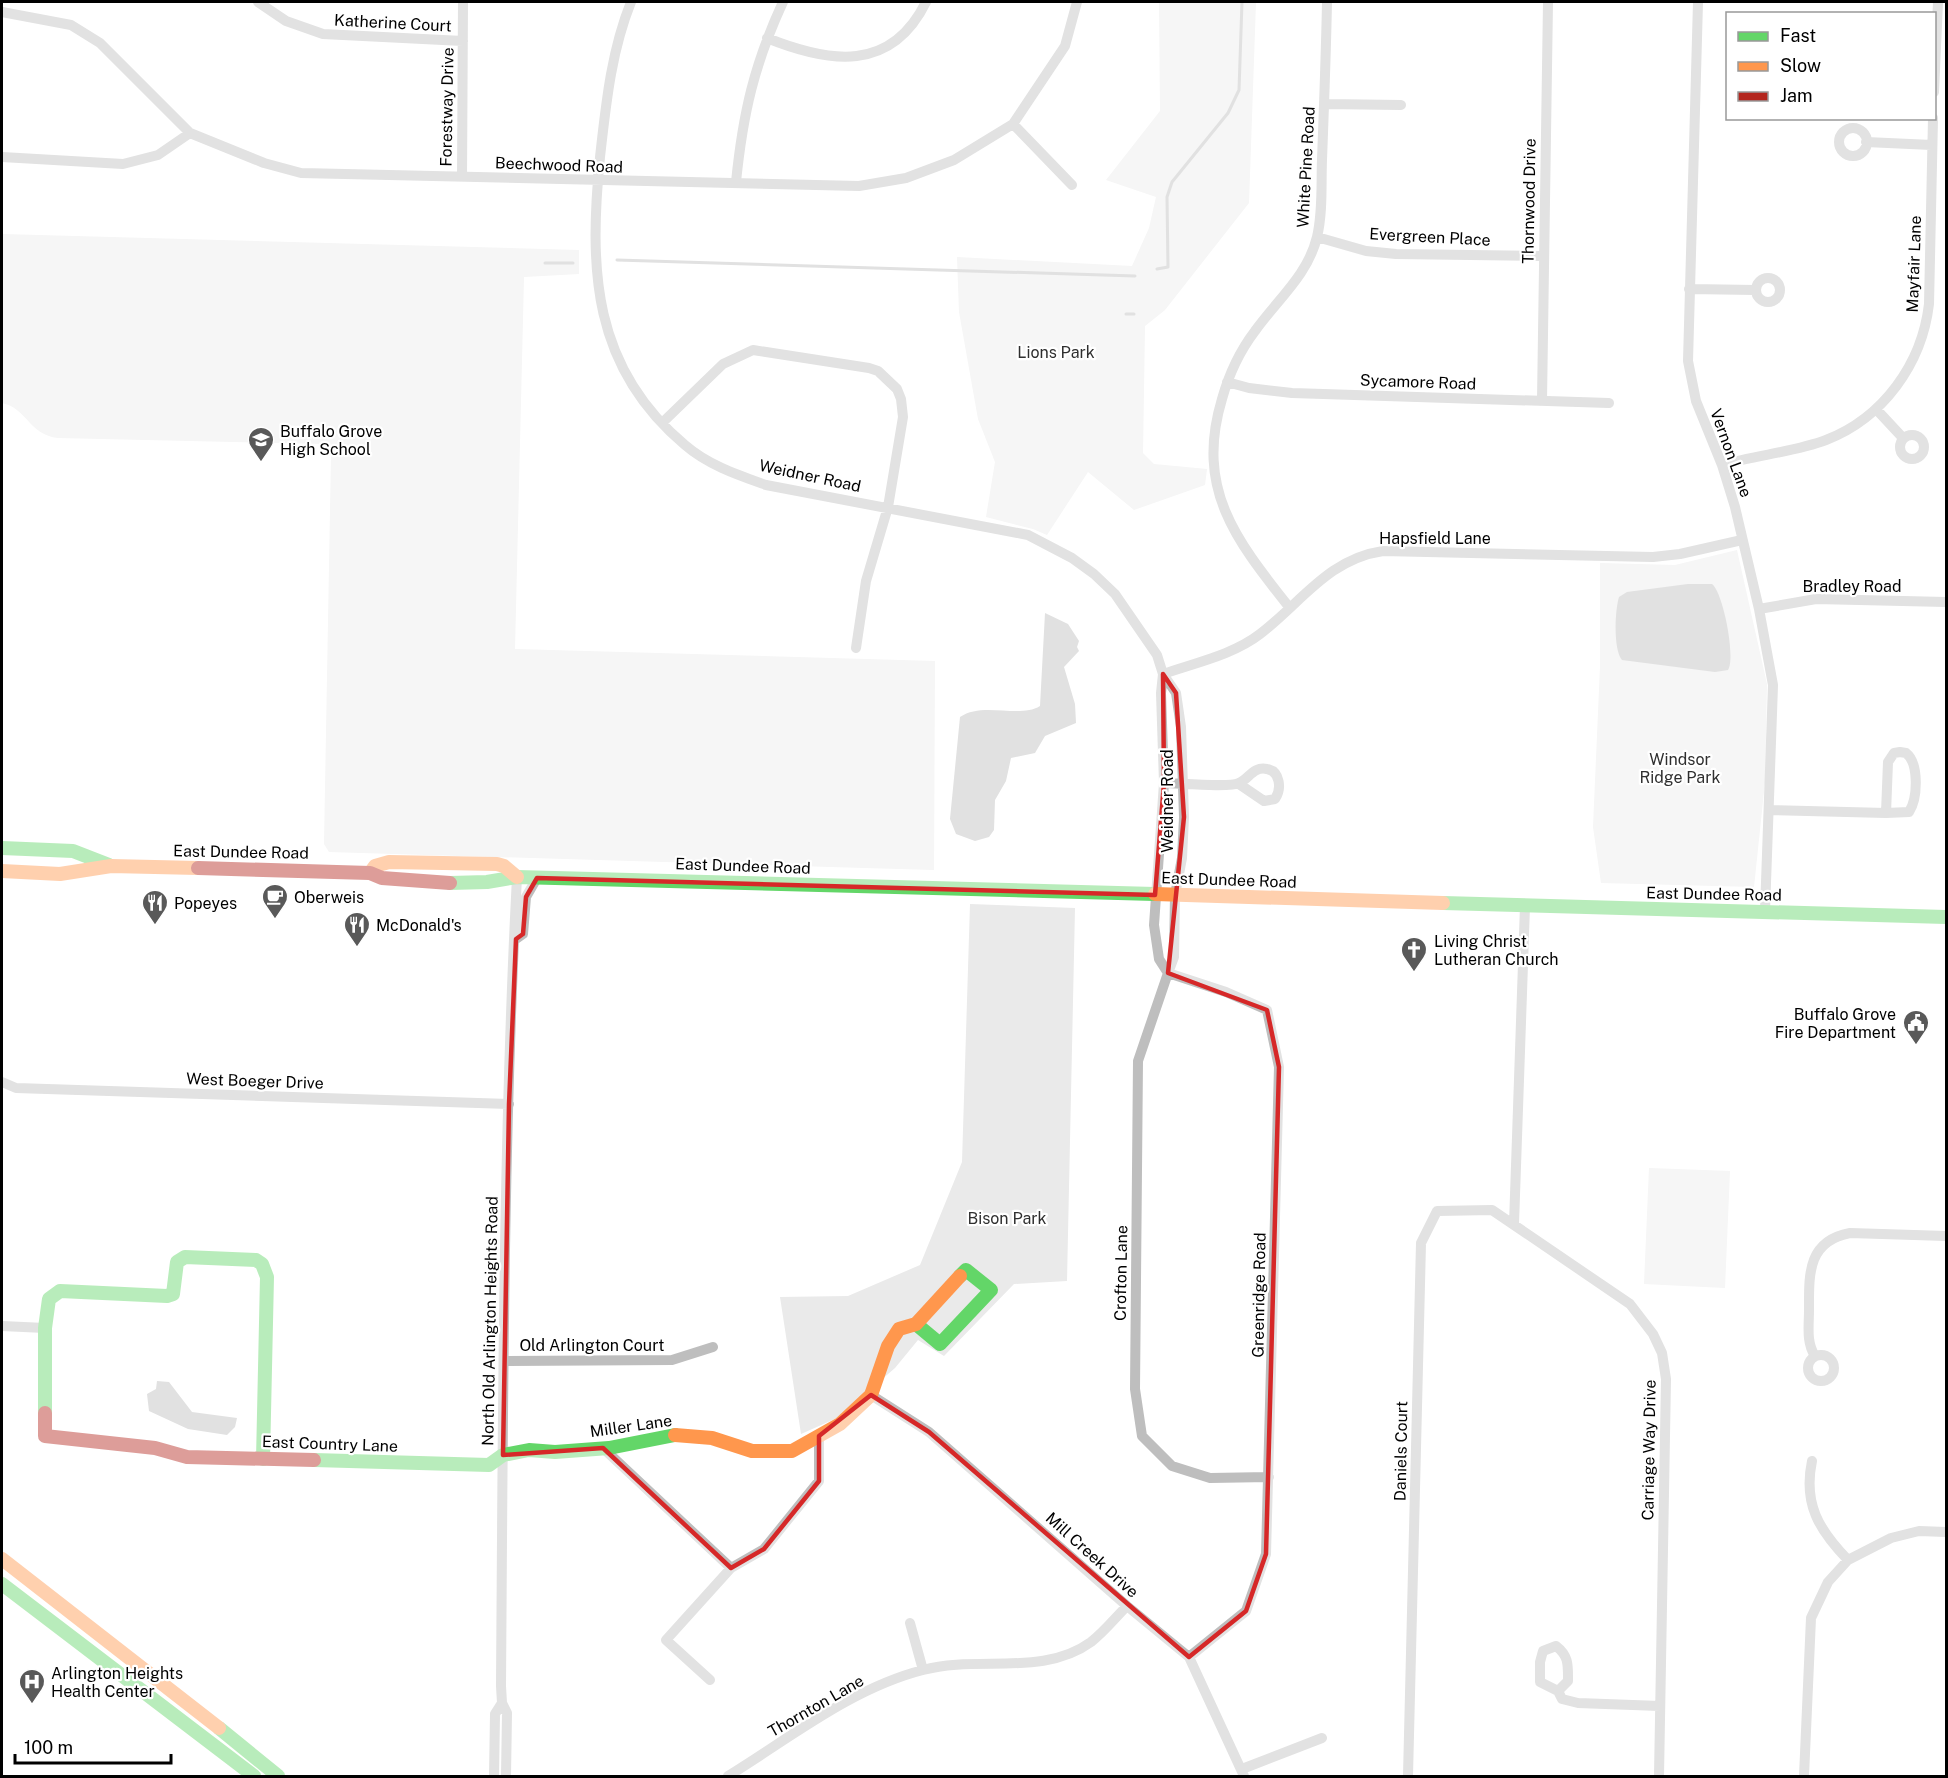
<svg xmlns="http://www.w3.org/2000/svg" width="1948" height="1778" font-family="'Public Sans',sans-serif">
<style>
.green{fill:#eaeaea}
.water{fill:#bcbcbc}
.lines{fill:none;stroke-linecap:round;stroke-linejoin:round}
.stream{stroke:#bcbcbc;stroke-width:3}
.street{stroke:#bebebe;stroke-width:10}
.fast{stroke:#63d668;stroke-width:14}
.slow{stroke:#ff974d;stroke-width:14}
.jam{stroke:#b3261e;stroke-width:14}
.marked{fill:none;stroke:#d62828;stroke-width:4.5;stroke-linejoin:round}
.labels{text-anchor:middle;dominant-baseline:central;stroke-width:4.5;stroke-linejoin:round;paint-order:stroke}
.street-label{font-size:16px;fill:#000;stroke:#fff}
.park-label{font-size:16px;fill:#2f2f2f;stroke:#fff}
.poi-label{font-size:16px;fill:#000;stroke:#fff;text-anchor:start}
</style>
<rect width="100%" height="100%" fill="#fff"/>
<path class="green" d="M1159,2H1256L1249,203L1165,310L1145,326L1143,453L1154,464L1207,469L1205,485L1134,510L1088,472L1047,535L1033,529L986,517L995,462L978,419L959,312L957,257L1132,266L1149,228L1156,197L1106,180L1160,111Z
M2,234L579,250V274L524,277L515,649L935,661L934,870L329,852L324,844L331,456L326,444L58,438C29,435 27,408 2,403Z
M1737,550L1767,684L1765,782L1754,887L1601,883L1593,827L1600,667V563L1675,565Z
M970,904L1075,908L1067,1281L1014,1284L944,1356L918,1340L895,1368L837,1418L801,1434L780,1297L848,1296L920,1265L962,1162Z
M1649,1168L1730,1171L1725,1288L1644,1284Z"/>
<path class="water" d="M1688,584H1712C1723,592 1736,658 1728,670L1715,672L1622,660C1613,649 1615,610 1619,597L1627,592Z
M1045,613L1068,624L1079,641L1077,647L1079,651L1064,667L1075,704L1076,723L1045,736L1035,753L1011,758L1006,781L995,800L994,830L989,837L975,841L956,834L950,819L960,717C983,701 1019,719 1040,706Z
M157,1381L169,1382L192,1412L237,1418L235,1427L227,1435L188,1429L149,1411L147,1394L156,1389Z"/>
<g class="lines">
<path class="stream" d="M617,260L1135,276
M545,263H573
M1157,269L1168,267L1167,197L1172,182L1228,113L1239,90L1242,2
M1126,314H1134"/>
<path class="street" d="M258,2L286,21L323,34L463,41
M631,2C611,52 606,104 600,157C589,269 592,367 685,445C708,465 738,475 766,485L1028,535L1072,558L1094,574L1115,594L1157,655L1163,674L1176,693L1181,727L1184,817L1182,858L1175,895L1174,957L1168,973L1159,959L1154,925L1164,783L1161,693L1163,674
M1698,2L1688,361L1696,401L1722,465L1735,507L1759,609L1773,685L1765,911
M2,12L71,25L100,43L190,133L264,163L301,173L859,186L906,178L954,160L1013,124L1065,46L1077,2
M767,38C829,63 891,73 926,2
M1934,92L1938,2
M1325,104L1401,105
M1013,124L1072,185
M1839 142a14 14 0 1 1 28 0a14 14 0 1 1-28 0Z
M1866,142L1932,145
M2,157L123,164L158,155L190,133
M462,177L463,2
M736,182C743,113 754,65 783,2
M1317,237L1366,251L1396,254L1543,256
M1756 290a12 12 0 1 1 24 0a12 12 0 1 1-24 0Z
M1689,289L1756,290
M1227,382L1249,388L1292,393L1609,403
M1542,400L1548,2
M1876,409L1903,438
M662,423L723,364L753,350L869,368L878,371L897,389L901,399L903,417L888,507L866,581L856,648
M1900 447a12 12 0 1 1 24 0a12 12 0 1 1-24 0Z
M1722,465C1755,455 1795,452 1826,440C1883,418 1922,364 1929,304L1933,118
M1289,607C1236,540 1195,489 1222,399C1229,374 1239,352 1255,331C1277,300 1308,275 1317,237C1323,212 1321,185 1322,160C1324,107 1326,54 1327,2
M1759,609L1816,599L1946,602
M1163,674C1194,663 1233,655 1260,634C1301,603 1328,559 1383,551L1653,557L1680,554L1742,540
M1900,752L1906,753C1919,763 1918,798 1909,812L1886,813L1888,762L1894,753Z
M1164,783C1178,783 1229,788 1239,783C1249,779 1253,766 1267,769C1280,771 1282,789 1275,799L1264,801L1239,784
M1770,810L1886,813
M516,939L523,934L526,897L537,878
M2,1082L16,1088L509,1104
M1514,1224L1525,906
M2,1326L45,1328
M1808 1368a13 13 0 1 1 26 0a13 13 0 1 1-26 0Z
M1815,1356C1806,1342 1809,1326 1809,1310C1809,1275 1807,1241 1850,1233L1946,1236
M504,1361L672,1360L713,1347
M871,1395L929,1432L1127,1606L1189,1657L1244,1776
M603,1448L731,1568
M1812,1461C1803,1504 1819,1530 1848,1560
M910,1623L923,1670
M1189,1657L1246,1611L1266,1554L1279,1067L1267,1010L1226,992L1168,973L1138,1061L1135,1389L1142,1436L1172,1466L1210,1478L1269,1477
M710,1680L666,1640L731,1568L764,1549L819,1481V1436
M1558,1691L1568,1681C1568,1665 1569,1656 1556,1646L1543,1651L1540,1662V1682L1558,1691L1562,1699L1578,1703L1660,1706
M1242,1769L1322,1738
M494,1776L495,1714L502,1703
M506,1776L507,1713L502,1703L501,1686C503,1417 503,1146 517,877
M728,1776C790,1738 852,1688 923,1670C978,1655 1043,1677 1091,1642C1104,1632 1115,1618 1127,1606
M1408,1776L1421,1243L1437,1211L1492,1210L1630,1304L1653,1334L1662,1353L1666,1379L1659,1776
M1804,1776L1811,1618L1828,1582L1848,1560L1891,1538L1919,1531L1946,1532"/>
<path class="fast" d="M2,848L73,851L109,865
M450,883L487,882L517,877L1155,894
M1443,903L1946,917
M916,1324L940,1344L991,1290L966,1270L960,1276
M45,1413V1328L49,1299L60,1291L167,1296L173,1294L177,1262L185,1257L256,1260L262,1264L267,1277L263,1459
M314,1460L489,1465L503,1455L529,1450L555,1452L609,1448L675,1435
M2,1584L254,1776
M219,1728L278,1776"/>
<path class="slow" d="M2,871L60,874L111,866L198,868
M370,873L375,866L389,862L497,864L504,866L517,877
M1155,894L1443,903
M675,1435L712,1438L752,1451H792L840,1424L871,1395L888,1346L899,1329L916,1324L960,1276
M2,1559L219,1728"/>
<path class="jam" d="M198,868L370,873L382,878L450,883
M45,1413V1436L155,1448L187,1457L314,1460"/>
</g>
<path d="M0 0H1948V1778H0ZM1163,674L1176,693L1184,817L1168,973L1267,1010L1279,1067L1266,1554L1246,1611L1189,1657L929,1432L871,1395L819,1436V1481L764,1549L731,1568L603,1448L503,1455L509,1104L516,939L523,934L526,897L537,878L1155,895L1164,783Z" fill="#fff" fill-opacity=".55" fill-rule="evenodd"/>
<path class="marked" d="M1163,674L1176,693L1184,817L1168,973L1267,1010L1279,1067L1266,1554L1246,1611L1189,1657L929,1432L871,1395L819,1436V1481L764,1549L731,1568L603,1448L503,1455L509,1104L516,939L523,934L526,897L537,878L1155,895L1164,783Z"/>
<defs>
<symbol id="school-pin" viewBox="-11 -11 22 30"><path d="M0 17L-7.5 6A9.5 9.5 0 1 1 7.5 6Z" fill="#595959" stroke="#fff"/><path d="M0-5L7-2L0 1L-7-2ZM-4 1L0 2.5L4 1V4Q0 6-4 4Z" fill="#fff"/></symbol>
<symbol id="cafe-pin" viewBox="-11 -11 22 30"><path d="M0 17L-7.5 6A9.5 9.5 0 1 1 7.5 6Z" fill="#595959" stroke="#fff"/><path d="M-5.5-4.5H6V0H3Q3 3.5 0 3.5H-2.5Q-5.5 3.5-5.5 0ZM3-3.2v2h1.7v-2ZM-6 4.5H4V6H-6Z" fill="#fff"/></symbol>
<symbol id="restaurant-pin" viewBox="-11 -11 22 30"><path d="M0 17L-7.5 6A9.5 9.5 0 1 1 7.5 6Z" fill="#595959" stroke="#fff"/><path d="M-5-6h1v4h1v-4h1v4h1v-4h1v5L-1.5 .5V6h-2V.5L-5-1ZM5-6V6H3V1.5H1.5Q1.5-4 5-6Z" fill="#fff"/></symbol>
<symbol id="church-pin" viewBox="-11 -11 22 30"><path d="M0 17L-7.5 6A9.5 9.5 0 1 1 7.5 6Z" fill="#595959" stroke="#fff"/><path d="M-1.2-6h2.4v3.5h3.3v2.4h-3.3V6h-2.4V-.1h-3.3v-2.4h3.3Z" fill="#fff"/></symbol>
<symbol id="civic-pin" viewBox="-11 -11 22 30"><path d="M0 17L-7.5 6A9.5 9.5 0 1 1 7.5 6Z" fill="#595959" stroke="#fff"/><path d="M-.6-6.5H3V-4.5H.6V-3L4-1V1h2V6H-6V1h2V-1L-.6-3ZM-1.2 2.5V6h2.4V2.5Z" fill="#fff"/></symbol>
<symbol id="hospital-pin" viewBox="-11 -11 22 30"><path d="M0 17L-7.5 6A9.5 9.5 0 1 1 7.5 6Z" fill="#595959" stroke="#fff"/><path d="M-5-5h3v3.5h4V-5h3V5h-3V1.5h-4V5h-3Z" fill="#fff"/></symbol>
</defs>
<g fill-rule="evenodd">
<use href="#school-pin" x="246" y="425" width="30" height="40"/>
<use href="#cafe-pin" x="260" y="882" width="30" height="40"/>
<use href="#restaurant-pin" x="140" y="888" width="30" height="40"/>
<use href="#restaurant-pin" x="342" y="910" width="30" height="40"/>
<use href="#church-pin" x="1399" y="935" width="30" height="40"/>
<use href="#civic-pin" x="1901" y="1008" width="30" height="40"/>
<use href="#hospital-pin" x="17" y="1667" width="30" height="40"/>
</g>
<g class="labels">
<g class="street-label">
<text transform="translate(393 23) rotate(3)">Katherine Court</text>
<text transform="translate(447 107) rotate(-89)">Forestway Drive</text>
<text transform="translate(559 165) rotate(2)">Beechwood Road</text>
<text transform="translate(1306 167) rotate(-87)">White Pine Road</text>
<text transform="translate(1529 201) rotate(-89)">Thornwood Drive</text>
<text transform="translate(1430 237) rotate(3)">Evergreen Place</text>
<text transform="translate(1914 264) rotate(-88)">Mayfair Lane</text>
<text transform="translate(1418 382) rotate(2)">Sycamore Road</text>
<text transform="translate(1731 453) rotate(70)">Vernon Lane</text>
<text transform="translate(810 476) rotate(12)">Weidner Road</text>
<text x="1435" y="538">Hapsfield Lane</text>
<text x="1852" y="586">Bradley Road</text>
<text transform="translate(1167 801) rotate(-90)">Weidner Road</text>
<text transform="translate(241 852) rotate(1)">East Dundee Road</text>
<text transform="translate(743 866) rotate(2)">East Dundee Road</text>
<text transform="translate(1229 880) rotate(2)">East Dundee Road</text>
<text transform="translate(1714 894) rotate(1)">East Dundee Road</text>
<text transform="translate(255 1081) rotate(2)">West Boeger Drive</text>
<text transform="translate(1121 1273) rotate(-89)">Crofton Lane</text>
<text transform="translate(1259 1295) rotate(-89)">Greenridge Road</text>
<text transform="translate(490 1321) rotate(-89)">North Old Arlington Heights Road</text>
<text x="592" y="1345">Old Arlington Court</text>
<text transform="translate(631 1426) rotate(-8)">Miller Lane</text>
<text transform="translate(330 1444) rotate(2)">East Country Lane</text>
<text transform="translate(1649 1450) rotate(-89)">Carriage Way Drive</text>
<text transform="translate(1401 1451) rotate(-89)">Daniels Court</text>
<text transform="translate(1092 1555) rotate(42)">Mill Creek Drive</text>
<text transform="translate(816 1706) rotate(-30)">Thornton Lane</text>
</g>
<g class="park-label">
<text x="1056" y="352">Lions Park</text>
<text x="1680" y="759">Windsor<tspan x="1680" dy="18">Ridge Park</tspan></text>
<text x="1007" y="1218">Bison Park</text>
</g>
<g class="poi-label">
<text x="280" y="431">Buffalo Grove<tspan x="280" dy="18">High School</tspan></text>
<text x="294" y="897">Oberweis</text>
<text x="174" y="903">Popeyes</text>
<text x="376" y="925">McDonald's</text>
<text x="1434" y="941">Living Christ<tspan x="1434" dy="18">Lutheran Church</tspan></text>
<text x="1896" y="1014" text-anchor="end">Buffalo Grove<tspan x="1896" dy="18">Fire Department</tspan></text>
<text x="51" y="1673">Arlington Heights<tspan x="51" dy="18">Health Center</tspan></text>
</g>
</g>
<rect width="1948" height="1778" fill="none" stroke="#000000" stroke-width="6"/>
<rect x="1726" y="12" width="210" height="108" fill="#ffffff" stroke="#999999" stroke-width="1.5"/>
<rect x="1738" y="32" width="30" height="9" fill="#63d668" stroke="#999999" stroke-width="1.5"/>
<text x="1780" y="42" font-size="18" fill="#000000">Fast</text>
<rect x="1738" y="62" width="30" height="9" fill="#ff974d" stroke="#999999" stroke-width="1.5"/>
<text x="1780" y="72" font-size="18" fill="#000000">Slow</text>
<rect x="1738" y="92" width="30" height="9" fill="#b3261e" stroke="#999999" stroke-width="1.5"/>
<text x="1780" y="102" font-size="18" fill="#000000">Jam</text>
<path d="M15 1754v9h156v-9" fill="none" stroke="#000000" stroke-width="3"/>
<text x="24" y="1754" font-size="18" fill="#000000" stroke="#ffffff" stroke-width="4.5" paint-order="stroke">100 m</text>
</svg>
